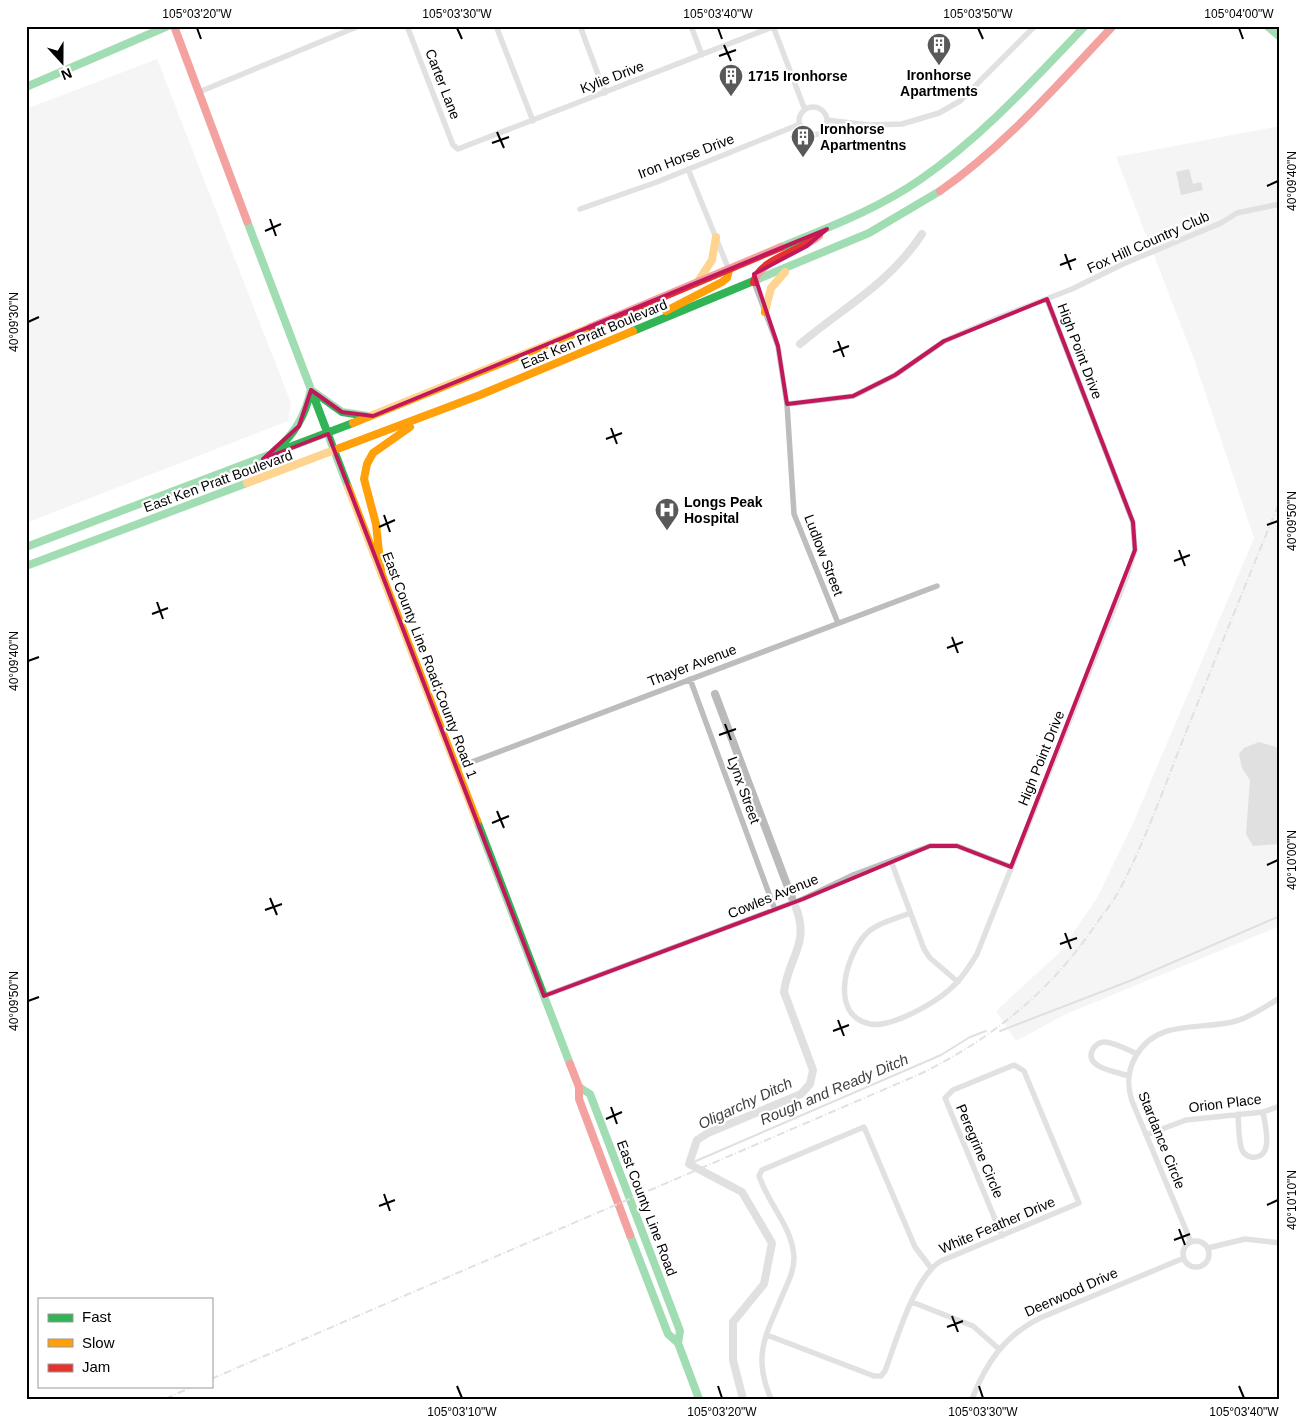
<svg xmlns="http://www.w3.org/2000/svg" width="1306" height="1425" font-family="Helvetica,sans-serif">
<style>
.green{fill:#e8e8e8}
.water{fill:#bababa}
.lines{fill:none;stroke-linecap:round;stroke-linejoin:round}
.stream{stroke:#bababa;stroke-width:2}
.canal{stroke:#bababa;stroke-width:8}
.street{stroke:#bdbdbd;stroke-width:5.5}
.fast{stroke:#30b455;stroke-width:8}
.slow{stroke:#ff9f0a;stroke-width:8}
.jam{stroke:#e5322d;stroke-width:8}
.rail{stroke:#bdbdbd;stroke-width:2;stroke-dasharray:8 2.5 1 2.5;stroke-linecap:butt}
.marked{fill:none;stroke:#c2185b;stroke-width:4;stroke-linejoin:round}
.ticks{fill:none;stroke:#000;stroke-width:2}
.labels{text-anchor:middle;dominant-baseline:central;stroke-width:4.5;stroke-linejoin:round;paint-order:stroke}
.poi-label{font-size:14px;font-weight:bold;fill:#000;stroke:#fff;text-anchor:start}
.street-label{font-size:14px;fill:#000;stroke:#fff}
.water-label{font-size:15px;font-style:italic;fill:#3e3e3e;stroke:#fff}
.neatline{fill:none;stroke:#000;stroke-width:2}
.ticks-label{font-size:12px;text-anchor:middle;fill:#000}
</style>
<rect width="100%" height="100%" fill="#fff"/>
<path class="green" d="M157,59L291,403L288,421L26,523V109Z
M1280,126V926L1066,1014L1016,1041L996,1011L1060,952L1097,898L1131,828L1254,538L1194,359L1116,157Z"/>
<path class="water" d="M1189,169L1193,184L1201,182L1203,190L1181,195L1176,172Z
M1259,742L1280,748V844L1253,846L1246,834L1250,780L1242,768L1239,754L1244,748Z"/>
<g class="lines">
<path class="stream" d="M1000,1031L1132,980L1280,916
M689,1164L941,1055L970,1037L986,1031"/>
<path class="canal" d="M800,344C844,307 890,283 922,234
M715,694L792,898
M743,1399L733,1360V1322L764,1284L772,1243L742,1192L689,1164L697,1140L708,1133L801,1094L810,1084L813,1070L784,992C788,958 810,944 796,908"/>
<path class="street" d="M407,26L453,145L458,149L775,26
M496,26L533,121
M580,26L605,93
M691,26L702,55
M773,26L805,110
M199,92L359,26
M799 121a14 14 0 1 1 28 0a14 14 0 1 1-28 0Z
M827,120L869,125L902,124L939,113L960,101L1035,26
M688,169L729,270
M580,209L657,182L800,124
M754,282L778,346L787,404L794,514L838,623
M787,404L853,396L895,375L944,341L997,318L1072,289L1123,264L1221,223L1237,213L1280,204
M690,679L775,910
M456,768L937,586
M891,861L924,949L930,958L958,982
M910,913C896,919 876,923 866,934C846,955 828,1015 870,1024C891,1028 933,1004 949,990C961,980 969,967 977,954L1127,576L1135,550L1133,522L1047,299
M544,996L803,899L853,875L930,846H957L1011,867
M1129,1076C1117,1072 1085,1068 1092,1051C1094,1046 1099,1042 1104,1042C1114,1042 1128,1050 1137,1054
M1238,1114C1239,1125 1238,1140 1242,1150C1244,1154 1247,1156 1251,1157C1275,1160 1265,1125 1263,1112
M1146,1135L1186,1120L1263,1112L1280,1106
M1183 1254a13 13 0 1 1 26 0a13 13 0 1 1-26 0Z
M1191,1242L1132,1101C1127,1085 1127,1071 1136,1056C1157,1018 1201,1031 1236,1021C1251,1017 1266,1006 1280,998
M1208,1248L1245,1239L1280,1243
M912,1302L973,1326L999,1349
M767,1335L874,1376H881L885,1371C896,1342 914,1277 941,1261L1079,1203L1024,1071L1014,1065L953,1090L945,1098L1002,1236
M771,1399C752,1355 766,1335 783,1294C788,1282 794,1271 794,1258C793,1229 771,1207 761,1181L759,1176L762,1170L864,1127L915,1247L931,1268
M972,1399C986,1363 1004,1336 1040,1318L1184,1258"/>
<path class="fast" d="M1267,26L1280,37
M26,87L168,26
M247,221L348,487
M781,247C829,227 878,209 921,179C983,136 1033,80 1085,26
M633,331L869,233L940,191
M274,451C295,435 305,415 311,390L342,412L368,416
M26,547L353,423
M26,566L247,483
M477,821L570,1064
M579,1087L590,1094L680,1331L678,1343
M630,1235L668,1334L678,1343L699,1399"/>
<path class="slow" d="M699,280L712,260L716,237
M666,311L722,282L727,278L729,270
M765,312L771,288L785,272
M353,423L591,327
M247,483L480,395L633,331
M348,487L477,821
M381,571L376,524L364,479L367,464L373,453L410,427"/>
<path class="jam" d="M174,26L247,221
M940,191C1006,145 1058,84 1113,26
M754,282C760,259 801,251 819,236
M591,327L781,247
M570,1064L579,1087V1099L630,1235"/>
<path class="rail" d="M211,1379L920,1074C992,1039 1051,991 1096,924C1104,913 1113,902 1120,889C1146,839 1165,785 1186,732C1217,655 1248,578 1280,501
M165,1399L194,1386"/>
</g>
<path d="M0 0H1306V1425H0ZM827,229L807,246L754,274L778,346L787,404L853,396L895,375L944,341L1047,299L1133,522L1135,550L1011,867L957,846H930L803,899L544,996L328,434L263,459L299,426L311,390L342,412L373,416Z" fill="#fff" fill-opacity=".55" fill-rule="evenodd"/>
<path class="marked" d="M827,229L807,246L754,274L778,346L787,404L853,396L895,375L944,341L1047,299L1133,522L1135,550L1011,867L957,846H930L803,899L544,996L328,434L263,459L299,426L311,390L342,412L373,416Z"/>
<path class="ticks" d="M197,28L201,39M457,28L462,39M718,28L722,39M978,28L983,39M1239,28L1243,39M724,45L731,61M719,56L736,50M497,132L504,148M492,143L509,137M1267,186L1278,181M270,219L276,236M265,231L281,224M1065,254L1071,270M1060,265L1076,259M28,322L39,317M838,341L844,357M833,352L849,346M611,428L617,444M606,439L622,433M384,515L390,532M1267,525L1278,521M379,527L395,520M1179,550L1185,566M1174,561L1190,555M157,602L163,619M152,614L168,608M952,637L958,653M947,648L963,642M28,661L39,657M725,724L731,740M719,735L736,729M497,811L504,828M492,823L509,816M1267,865L1278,860M270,898L277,915M265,910L282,904M1065,933L1071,949M1060,944L1077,938M28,1001L39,997M838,1020L844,1036M833,1031L849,1025M611,1107L617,1124M606,1119L622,1112M384,1194L390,1211M1267,1205L1278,1200M379,1206L395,1200M1179,1229L1185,1245M1174,1240L1190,1234M952,1316L958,1332M947,1327L963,1321M457,1386L462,1398M718,1386L722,1398M979,1386L983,1398M1239,1386L1244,1398"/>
<defs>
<symbol id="building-pin" viewBox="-11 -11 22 30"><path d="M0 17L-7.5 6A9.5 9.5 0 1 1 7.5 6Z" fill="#595959" stroke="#fff"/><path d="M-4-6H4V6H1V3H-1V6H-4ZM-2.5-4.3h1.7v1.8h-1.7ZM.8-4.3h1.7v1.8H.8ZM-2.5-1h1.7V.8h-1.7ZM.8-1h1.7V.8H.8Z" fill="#fff"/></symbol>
<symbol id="hospital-pin" viewBox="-11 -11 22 30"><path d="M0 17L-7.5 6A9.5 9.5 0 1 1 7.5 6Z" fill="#595959" stroke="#fff"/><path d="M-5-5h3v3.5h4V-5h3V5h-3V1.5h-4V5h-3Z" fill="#fff"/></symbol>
</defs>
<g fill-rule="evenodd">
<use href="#building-pin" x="925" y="31" width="28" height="38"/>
<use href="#building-pin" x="717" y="62" width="28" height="38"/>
<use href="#building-pin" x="789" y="123" width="28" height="38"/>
<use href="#hospital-pin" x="653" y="496" width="28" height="38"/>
</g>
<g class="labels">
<g class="poi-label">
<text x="939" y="75" text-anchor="middle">Ironhorse<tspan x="939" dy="16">Apartments</tspan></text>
<text x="748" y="76">1715 Ironhorse</text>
<text x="820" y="129">Ironhorse<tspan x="820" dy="16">Apartmentns</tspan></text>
<text x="684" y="502">Longs Peak<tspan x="684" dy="16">Hospital</tspan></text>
</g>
<g class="street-label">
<text transform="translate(612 77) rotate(-21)">Kylie Drive</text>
<text transform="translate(443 84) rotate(69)">Carter Lane</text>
<text transform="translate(686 156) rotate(-21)">Iron Horse Drive</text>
<text transform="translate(1148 242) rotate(-24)">Fox Hill Country Club</text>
<text transform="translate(594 334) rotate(-23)">East Ken Pratt Boulevard</text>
<text transform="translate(1080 351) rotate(69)">High Point Drive</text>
<text transform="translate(218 481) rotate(-20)">East Ken Pratt Boulevard</text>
<text transform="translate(824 555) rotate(69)">Ludlow Street</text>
<text transform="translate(430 665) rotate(69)">East County Line Road;County Road 1</text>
<text transform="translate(692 665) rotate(-21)">Thayer Avenue</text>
<text transform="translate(1041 758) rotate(-68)">High Point Drive</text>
<text transform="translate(744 790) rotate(70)">Lynx Street</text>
<text transform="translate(773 896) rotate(-22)">Cowles Avenue</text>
<text transform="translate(1225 1103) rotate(-7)">Orion Place</text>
<text transform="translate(1162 1140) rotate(68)">Stardance Circle</text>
<text transform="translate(980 1151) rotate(67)">Peregrine Circle</text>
<text transform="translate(647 1208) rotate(69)">East County Line Road</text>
<text transform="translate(997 1225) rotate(-23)">White Feather Drive</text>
<text transform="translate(1071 1292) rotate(-24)">Deerwood Drive</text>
</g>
<g class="water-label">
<text transform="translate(834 1089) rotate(-23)">Rough and Ready Ditch</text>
<text transform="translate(745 1103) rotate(-25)">Oligarchy Ditch</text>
</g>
</g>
<rect width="1306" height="1425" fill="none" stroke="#ffffff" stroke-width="55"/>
<rect x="38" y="1298" width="175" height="90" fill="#ffffff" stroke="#999999"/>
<rect x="48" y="1314" width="25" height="8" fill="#30b455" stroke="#999999"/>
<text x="82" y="1322" font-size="15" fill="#000000">Fast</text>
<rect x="48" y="1339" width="25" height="8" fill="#ff9f0a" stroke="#999999"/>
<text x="82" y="1348" font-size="15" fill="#000000">Slow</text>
<rect x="48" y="1364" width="25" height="8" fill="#e5322d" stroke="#999999"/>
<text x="82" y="1372" font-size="15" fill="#000000">Jam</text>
<g transform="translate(62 62) rotate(159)" stroke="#ffffff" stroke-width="4" paint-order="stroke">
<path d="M0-4L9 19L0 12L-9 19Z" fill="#000000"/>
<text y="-8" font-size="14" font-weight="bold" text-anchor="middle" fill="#000000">N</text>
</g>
<rect x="28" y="28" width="1250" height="1370" class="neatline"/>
<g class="ticks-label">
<text x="197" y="18">105°03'20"W</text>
<text x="457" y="18">105°03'30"W</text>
<text x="718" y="18">105°03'40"W</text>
<text x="978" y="18">105°03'50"W</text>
<text x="1239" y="18">105°04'00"W</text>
<text transform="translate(1292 181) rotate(-90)" y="4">40°09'40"N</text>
<text transform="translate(14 322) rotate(-90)" y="4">40°09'30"N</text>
<text transform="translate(1292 521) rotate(-90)" y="4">40°09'50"N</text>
<text transform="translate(14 661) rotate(-90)" y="4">40°09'40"N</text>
<text transform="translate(1292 860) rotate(-90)" y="4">40°10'00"N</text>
<text transform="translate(14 1001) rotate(-90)" y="4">40°09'50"N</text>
<text transform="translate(1292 1200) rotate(-90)" y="4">40°10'10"N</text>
<text x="462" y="1416">105°03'10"W</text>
<text x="722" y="1416">105°03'20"W</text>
<text x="983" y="1416">105°03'30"W</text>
<text x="1244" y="1416">105°03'40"W</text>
</g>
</svg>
